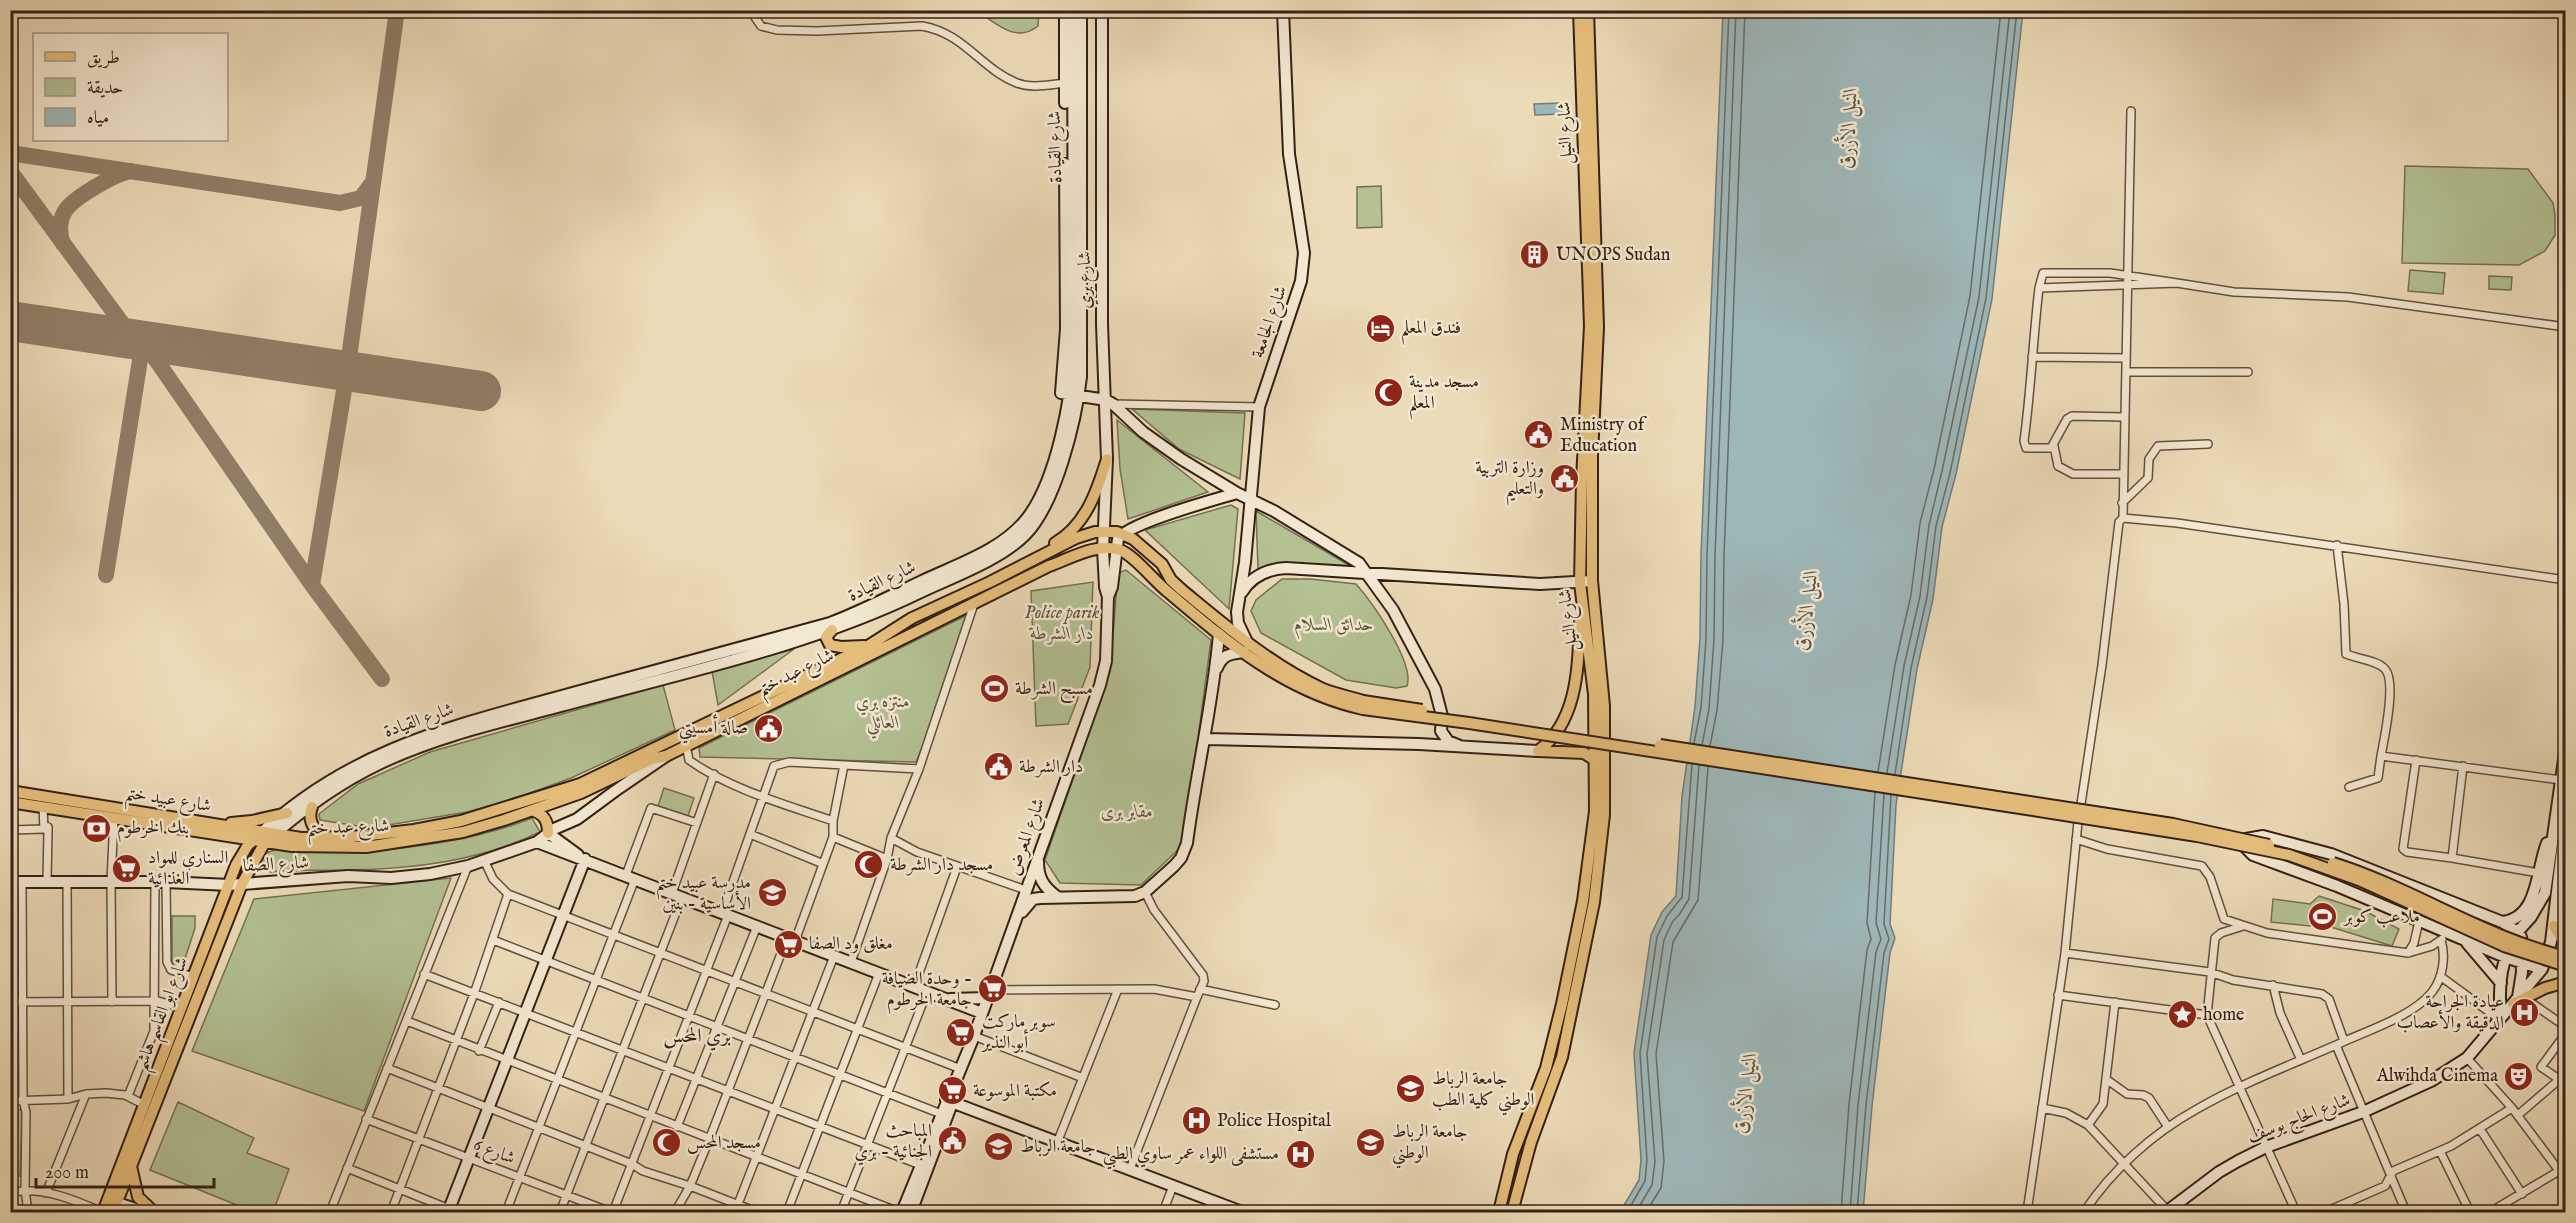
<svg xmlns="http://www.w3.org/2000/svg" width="2576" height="1223" font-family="'IM FELL English',Amiri,serif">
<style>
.green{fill:#b3c193;stroke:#747054;stroke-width:1.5}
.water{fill:#9eb8ba;stroke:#747b78;stroke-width:1.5}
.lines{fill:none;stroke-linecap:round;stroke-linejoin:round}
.shore{stroke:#696c67;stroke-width:1.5}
.taxiway{stroke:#907e66;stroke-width:16}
.runway{stroke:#907e66;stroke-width:40}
.street-casing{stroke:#624f3d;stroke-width:10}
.secondary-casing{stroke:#342014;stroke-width:14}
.primary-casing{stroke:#342014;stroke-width:14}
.street{stroke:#f3e8d1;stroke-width:7}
.secondary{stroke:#f3e8d1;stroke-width:10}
.primary{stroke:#e6be7c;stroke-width:10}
.primary-bridge-casing{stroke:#342014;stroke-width:14;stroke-linecap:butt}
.primary-bridge{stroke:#e6be7c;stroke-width:10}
.labels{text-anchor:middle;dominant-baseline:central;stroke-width:5;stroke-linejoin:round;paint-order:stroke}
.street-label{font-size:18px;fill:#342014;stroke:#f3e8d1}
.poi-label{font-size:18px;fill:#342014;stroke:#f3e8d1;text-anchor:start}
.park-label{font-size:18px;font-style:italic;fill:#5a503a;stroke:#f3e8d1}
.water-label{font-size:20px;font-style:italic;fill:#544e46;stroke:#f3e8d1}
.neighbourhood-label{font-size:20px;fill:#342014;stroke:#f3e8d1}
</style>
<rect width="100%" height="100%" fill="#ecdbb8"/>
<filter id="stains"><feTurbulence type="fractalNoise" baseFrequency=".00333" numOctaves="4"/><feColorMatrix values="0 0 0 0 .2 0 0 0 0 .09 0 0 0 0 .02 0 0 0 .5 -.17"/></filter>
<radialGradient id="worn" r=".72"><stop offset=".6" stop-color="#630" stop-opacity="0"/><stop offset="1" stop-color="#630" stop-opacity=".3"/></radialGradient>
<path class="green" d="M986,11H1039L1038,26C1018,42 1000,27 983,15Z
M2405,166L2528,169L2553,203L2555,214V235L2545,251L2519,265L2402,263Z
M1381,186L1382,227L1357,228V187Z
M2410,270L2445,273L2443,294L2408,291Z
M2489,276L2512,277L2511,290L2489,289Z
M1132,409L1245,413L1240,479L1179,449Z
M1117,420L1208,492L1128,519L1120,469Z
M1231,505L1238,509L1229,609L1145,530Z
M1256,511L1354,568L1281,563L1258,569Z
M1126,570L1211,640L1184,844L1141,885L1060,883L1045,860L1110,671L1118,573Z
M1282,579H1311L1356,584C1372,602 1415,663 1407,686L1396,688L1346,680L1261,633L1251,611L1256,600Z
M1093,582L1090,667L1068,724L1036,726L1031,591Z
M969,614L932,723L916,762L700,757L699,748Z
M794,649L718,705L712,671Z
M663,685L675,730L571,778L511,800L467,812L370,828L320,820L319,814L358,784L430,752Z
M664,788L694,798L688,816L658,806Z
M532,818L540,832C480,861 414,869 348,870C322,871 296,869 270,872L264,864L265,854C288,840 332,853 360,852C415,848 480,839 532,818Z
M451,878L364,1111L192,1051L254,899Z
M2319,896L2365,911L2399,929L2392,946L2315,922L2310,926L2271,922L2273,899L2310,904Z
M172,916H195V928L183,965L172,963Z
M178,1102L254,1138L247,1153L289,1169L273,1212H254L150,1170Z
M10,1109L23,1110L20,1176H11Z"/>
<path class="water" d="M1723,11H2023L1992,299L1956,474L1942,527L1933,599L1917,669L1896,805L1890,924L1895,938L1890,953L1872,1106L1863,1212H1620L1639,1180L1641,1160L1634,1053L1651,935L1662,912L1676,896L1682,796L1695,707L1700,638L1701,555Z
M1561,103L1562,114L1535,115L1534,104Z"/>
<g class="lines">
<path class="shore" d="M1694,743L1701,708L1706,639L1707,555L1729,10
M1702,745L1709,709L1714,639L1715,556L1736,10
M1710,746L1717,710L1723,640L1724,556L1745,10
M1878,772L1895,665L1911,595L1920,523L1934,469L1970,296L2001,10
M1887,773L1904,666L1920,596L1929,525L1942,471L1979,297L2010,10
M1895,774L1911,668L1927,597L1936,526L1950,473L1986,298L2017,10
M1627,1212L1645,1181L1647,1160L1640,1053L1657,937L1667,916L1682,897L1692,764
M1636,1212L1652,1185L1655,1162L1647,1054L1664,940L1673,921L1679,915L1689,899L1699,765
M1646,1212L1661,1188L1664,1161L1656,1054L1673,942L1698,900L1708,767
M1841,1212L1849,1104L1867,950L1871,939L1867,923L1875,792
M1850,1212L1858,1105L1876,952L1881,939L1876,923L1884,794
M1857,1212L1866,1105L1884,953L1889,939L1884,924L1891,795"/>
<path class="taxiway" d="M10,153L340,203L361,198L372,183
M10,171L124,326L143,341L312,585L382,679
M63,244C59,233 59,221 65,211C73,198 116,173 131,171
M106,575L143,341
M312,585L347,372L397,10"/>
<path class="runway" d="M10,321L481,391"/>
<defs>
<path id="street" d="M750,10L761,26L777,30L817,31L922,26C964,33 981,69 1017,83C1032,89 1052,84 1068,83
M2043,273H2110L2177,283L2039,288Z
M2177,283L2234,292L2348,297L2566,327
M2039,288C2033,339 2031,390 2024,441L2026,448H2051L2067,419L2072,416L2124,417
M2032,357L2126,358
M2126,372H2248
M1113,404L1259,407
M2054,446L2058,466L2073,474H2123
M2122,503L2148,478L2149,459L2158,446L2208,444
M2123,518L2131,111
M2337,545L2344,604L2346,654C2358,659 2377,660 2385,669C2397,682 2384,739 2381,756
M686,745L689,760C729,789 787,805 833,821
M2416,760L2403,849L2407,852L2452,858
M2463,766L2452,858L2539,873
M2349,787L2378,778L2381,756L2561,780
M2081,804L2102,665L2119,522L2123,518L2177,523L2566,580
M43,807L44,829L48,827V831L47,881
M10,830L44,829
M750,834L821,863
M833,837L887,859
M891,838L917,852L1026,890
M2076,839L2107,849L2202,866L2210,877L2224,919L2267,933L2408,953L2432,946L2442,939
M484,860L493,879L508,894L961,1069
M626,875L651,808L697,823
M67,881L68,1099
M22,882L23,1100L26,1112L25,1190L28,1212
M166,882L167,962L171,970L194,977
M672,893L714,774
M722,913L774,766L789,762L919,769
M2243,926L2221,933L2215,938L2207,1015L2296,1212
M493,940L944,1115
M795,941L833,837V821L844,765
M2065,953L2210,972L2233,980L2322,994L2329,999L2344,1041
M2408,953L2414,943L2419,921
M851,962L887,859L891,838L919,769L974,604
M424,974L923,1166
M2440,976L2499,1019
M2273,985L2280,1013L2301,1060
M914,987L957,867
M1200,989L1275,1005
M989,990L1154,989L1197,997L1204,981L1203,975L1154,910L1145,892
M2058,995L2207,1015
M2526,999L2566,1027
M10,1002L158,1001L182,1008
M112,1002L111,881L114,818
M2115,1002L2103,1104L2088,1125L2167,1210
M407,1021L899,1212
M2566,1033L2541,1067L2566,1084
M974,1036L1083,1078
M2336,1045L2406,1212
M479,1051L499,1002
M2467,1058L2512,1108L2566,1180
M387,1068L632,1164L643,1171L690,1186L757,1212
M2106,1079L2127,1094L2143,1095L2149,1098L2168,1127
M128,1096L154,1031L155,882
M10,1101L68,1099L86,1094L106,1093L125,1095L145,1105
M2042,1108L2066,1113L2088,1125
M2518,1115L2560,1079L2566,1072
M366,1119L611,1212
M677,1127L757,926
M2480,1129L2522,1194
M1057,1143L1118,989
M2440,1151L2470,1212
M347,1168L457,1212
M1130,1169L1197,997
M10,1193C40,1185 75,1200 102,1212
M46,1193L86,1094
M330,1212L468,866
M391,1212L475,991L508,894
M506,1212L635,879
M560,1212L682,897
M613,1212L728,915
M675,1212L690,1186L709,1140L787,938
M735,1212L834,956
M787,1212L879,973
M841,1212L927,992
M1163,1212L1173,1186
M2027,1212L2065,953L2078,822
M2084,1212C2112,1170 2152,1134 2197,1109C2244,1082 2296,1063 2345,1041C2372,1029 2414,1015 2432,992C2443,978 2446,957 2441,940
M2325,1212L2385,1186L2393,1171L2451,1146L2512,1108
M2490,1212L2559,1171"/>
<path id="secondary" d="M1065,10V103
M1102,10V324L1107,459L1103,549L1105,587L1108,597
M1065,164L1066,329L1061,393L1106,400L1113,404L1143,432L1181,459L1237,493L1274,511L1359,563L1393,610L1435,689L1442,716L1441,731L1448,741L1460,746
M1242,592C1252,576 1268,569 1286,568L1540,584L1592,581
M1246,640L1238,623L1237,612L1245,562L1259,407L1301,281L1304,253L1289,154L1283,10
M1217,668C1223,654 1230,654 1244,652
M1206,739L1419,744L1538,751
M548,833L578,855
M257,837C350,747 461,724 580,691C664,668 747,646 830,623C862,611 892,595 922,581C958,564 1003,550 1028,517C1057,478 1071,399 1074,351L1073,10
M270,838C302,810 343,781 381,763C438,736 501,722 561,706C681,673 808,647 921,592C953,577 1000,560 1025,535C1056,504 1076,421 1081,377V10
M2246,839L2263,836L2331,854L2502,922L2518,932L2521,937L2522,972L2518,997
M537,842L982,1013
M2245,847L2253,855L2337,886L2505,957L2542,969
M1038,861C1038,878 1043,886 1056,896
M10,882H166L229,885L348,876L391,878L430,874L468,866L537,842L554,829L577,819L615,791L666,756
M1022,912L1033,899L1040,898L1135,896L1145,892L1174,866L1181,858L1187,843C1196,773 1213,705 1219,634
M2502,922C2539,918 2536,870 2547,843
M2513,937L2531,917L2545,893L2566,745
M2467,943L2501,983
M950,999L987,998
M2501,1017C2499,996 2499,971 2508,952
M946,1100L1242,1212
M108,1200L145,1212
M448,1212L585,859
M902,1212L974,1036L1100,685L1106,661L1108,597L1112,587L1118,539C1130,522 1214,500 1237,493
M911,1212L954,1098
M2166,1212L2219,1172L2238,1161L2266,1147L2363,1112L2431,1081L2467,1058L2542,969L2551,942L2566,816"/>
<path id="primary" d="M1055,543C1086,525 1097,491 1107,459
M832,630L826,637L830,645L841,647L864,646
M1538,751C1578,722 1578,667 1580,622
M1538,751L1584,753L1595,760
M10,791L301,838L352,837L414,830L461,821L580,784L868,646L912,618L990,582L1076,538L1095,532H1117L1133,539L1162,564L1171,580L1182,590C1226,626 1271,665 1323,689C1336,694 1350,697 1363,701
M10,802L292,846L366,847L463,832L504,820L581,793L652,759L666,756L1049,566C1069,559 1098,542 1120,550C1134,555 1155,582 1168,592C1227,642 1285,692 1363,709
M312,807C307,820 314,828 321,838
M534,811C545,815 548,822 548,833
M231,823L252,821L287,813
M2554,926L2566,946
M2513,1004L2545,988L2566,982
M131,1166L138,1197L154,1212
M103,1212L236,865L248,845L254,840
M113,1212L242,884L265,842
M1499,1212L1513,1154L1546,1068L1562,1004L1583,901L1595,811L1594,694L1580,583L1582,479L1590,326L1579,10
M1512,1212L1531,1142L1562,1057L1594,902L1604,815V706L1592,581V456L1598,327L1588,10"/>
</defs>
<use href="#street" class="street-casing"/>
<use href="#secondary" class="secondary-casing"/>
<use href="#primary" class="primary-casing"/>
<use href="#street" class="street"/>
<use href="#secondary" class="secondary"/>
<use href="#primary" class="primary"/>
<defs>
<path id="primary-bridge" d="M1363,701L1422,710
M1363,709L1469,723L2020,808L2197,836L2289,855L2359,880L2504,946L2566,966
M1660,745L2173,824L2269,845
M2333,863C2413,888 2483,937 2566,957"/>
</defs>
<use href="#primary-bridge" class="primary-bridge-casing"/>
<use href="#primary-bridge" class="primary-bridge"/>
</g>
<defs>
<symbol id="building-disc" viewBox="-11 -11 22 22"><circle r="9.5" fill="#8f2418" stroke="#f3e8d1"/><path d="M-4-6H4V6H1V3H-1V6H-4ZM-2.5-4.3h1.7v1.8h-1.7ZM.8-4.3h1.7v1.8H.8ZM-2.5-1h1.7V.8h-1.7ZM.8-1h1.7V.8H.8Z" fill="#fff"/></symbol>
<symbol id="hotel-disc" viewBox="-11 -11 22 22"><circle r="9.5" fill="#8f2418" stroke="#f3e8d1"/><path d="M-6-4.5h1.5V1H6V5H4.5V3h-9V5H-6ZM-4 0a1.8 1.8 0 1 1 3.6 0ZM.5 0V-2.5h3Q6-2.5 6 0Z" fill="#fff"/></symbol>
<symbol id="mosque-disc" viewBox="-11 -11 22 22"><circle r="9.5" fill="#8f2418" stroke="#f3e8d1"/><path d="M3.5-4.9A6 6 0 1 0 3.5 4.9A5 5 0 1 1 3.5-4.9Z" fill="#fff"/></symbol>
<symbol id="civic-disc" viewBox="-11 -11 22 22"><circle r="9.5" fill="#8f2418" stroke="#f3e8d1"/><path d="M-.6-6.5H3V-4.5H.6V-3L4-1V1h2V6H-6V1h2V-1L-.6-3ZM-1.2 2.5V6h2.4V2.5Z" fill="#fff"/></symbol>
<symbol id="stadium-disc" viewBox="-11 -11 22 22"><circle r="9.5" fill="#8f2418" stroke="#f3e8d1"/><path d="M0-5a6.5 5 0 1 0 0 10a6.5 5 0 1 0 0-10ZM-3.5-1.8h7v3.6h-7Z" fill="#fff"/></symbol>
<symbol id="bank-disc" viewBox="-11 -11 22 22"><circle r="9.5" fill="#8f2418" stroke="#f3e8d1"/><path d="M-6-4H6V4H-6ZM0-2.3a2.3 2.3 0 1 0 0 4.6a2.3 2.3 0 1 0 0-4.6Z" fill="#fff"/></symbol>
<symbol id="supermarket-disc" viewBox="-11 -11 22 22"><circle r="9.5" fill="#8f2418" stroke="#f3e8d1"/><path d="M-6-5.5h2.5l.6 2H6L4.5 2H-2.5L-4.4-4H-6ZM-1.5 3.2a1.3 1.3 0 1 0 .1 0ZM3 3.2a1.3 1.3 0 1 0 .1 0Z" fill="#fff"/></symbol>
<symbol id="school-disc" viewBox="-11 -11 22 22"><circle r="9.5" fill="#8f2418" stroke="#f3e8d1"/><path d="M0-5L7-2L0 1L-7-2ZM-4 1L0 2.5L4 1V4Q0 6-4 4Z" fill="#fff"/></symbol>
<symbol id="hospital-disc" viewBox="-11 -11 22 22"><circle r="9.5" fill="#8f2418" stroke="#f3e8d1"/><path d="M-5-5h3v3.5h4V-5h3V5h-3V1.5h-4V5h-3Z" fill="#fff"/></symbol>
<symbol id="sight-disc" viewBox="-11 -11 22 22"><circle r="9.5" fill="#8f2418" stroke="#f3e8d1"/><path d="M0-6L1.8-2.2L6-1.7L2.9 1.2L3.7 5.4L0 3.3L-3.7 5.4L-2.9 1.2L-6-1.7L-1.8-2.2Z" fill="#fff"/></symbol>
<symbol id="theatre-disc" viewBox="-11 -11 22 22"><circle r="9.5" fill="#8f2418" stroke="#f3e8d1"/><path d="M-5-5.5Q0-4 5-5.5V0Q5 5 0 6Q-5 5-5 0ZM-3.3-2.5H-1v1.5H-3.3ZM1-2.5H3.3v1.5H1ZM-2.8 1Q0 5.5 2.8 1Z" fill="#fff"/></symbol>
<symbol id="university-disc" viewBox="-11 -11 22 22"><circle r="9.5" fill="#8f2418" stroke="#f3e8d1"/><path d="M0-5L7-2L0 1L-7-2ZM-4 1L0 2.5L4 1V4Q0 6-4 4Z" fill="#fff"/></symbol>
</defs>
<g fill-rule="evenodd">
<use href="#building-disc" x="1518" y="238" width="33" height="33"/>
<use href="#hotel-disc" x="1364" y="312" width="33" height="33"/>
<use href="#mosque-disc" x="1372" y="376" width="33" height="33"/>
<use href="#civic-disc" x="1522" y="418" width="33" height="33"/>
<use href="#civic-disc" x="1548" y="462" width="33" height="33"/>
<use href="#stadium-disc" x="978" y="672" width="33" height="33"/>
<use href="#civic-disc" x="752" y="712" width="33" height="33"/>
<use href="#civic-disc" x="982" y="750" width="33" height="33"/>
<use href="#bank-disc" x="80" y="812" width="33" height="33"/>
<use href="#mosque-disc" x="852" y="848" width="33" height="33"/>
<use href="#supermarket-disc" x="110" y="852" width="33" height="33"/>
<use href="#school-disc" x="756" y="876" width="33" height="33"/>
<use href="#stadium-disc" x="2306" y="900" width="33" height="33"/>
<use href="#supermarket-disc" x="772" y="928" width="33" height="33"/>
<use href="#supermarket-disc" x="976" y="972" width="33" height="33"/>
<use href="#hospital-disc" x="2508" y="996" width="33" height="33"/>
<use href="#sight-disc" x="2166" y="998" width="33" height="33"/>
<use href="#supermarket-disc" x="944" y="1016" width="33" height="33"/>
<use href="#theatre-disc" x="2502" y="1060" width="33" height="33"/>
<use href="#university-disc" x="1394" y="1072" width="33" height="33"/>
<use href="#supermarket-disc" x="936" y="1074" width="33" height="33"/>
<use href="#hospital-disc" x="1180" y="1104" width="33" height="33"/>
<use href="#civic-disc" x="936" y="1124" width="33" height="33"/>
<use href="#university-disc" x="1354" y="1126" width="33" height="33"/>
<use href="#mosque-disc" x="650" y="1126" width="33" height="33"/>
<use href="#university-disc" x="982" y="1130" width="33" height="33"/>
<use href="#hospital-disc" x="1284" y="1138" width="33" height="33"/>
</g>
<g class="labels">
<g class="street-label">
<text transform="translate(1566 133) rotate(-92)">شارع النيل</text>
<text transform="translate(1056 147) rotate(-91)">شارع القيادة</text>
<text transform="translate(1085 280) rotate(-90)">شارع بري</text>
<text transform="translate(1270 322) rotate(-71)">شارع الجامعة</text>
<text transform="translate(882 582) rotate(-25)">شارع القيادة</text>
<text transform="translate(1569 620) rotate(-97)">شارع النيل</text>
<text transform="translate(796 673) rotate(-26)">شارع عبد ختم</text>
<text transform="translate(419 721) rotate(-19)">شارع القيادة</text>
<text transform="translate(168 800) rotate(9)">شارع عبيد ختم</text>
<text transform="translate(348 828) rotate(-2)">شارع عبد ختم</text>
<text transform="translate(1027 837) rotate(-71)">شارع المعرض</text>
<text transform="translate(276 865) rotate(-3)">شارع الصفا</text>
<text transform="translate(162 1014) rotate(-69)">شارع ابو القاسم هاشم</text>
<text transform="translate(2299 1119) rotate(-21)">شارع الحاج يوسف</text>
<text transform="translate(494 1152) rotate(21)">شارع 6</text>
</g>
<g class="poi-label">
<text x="1556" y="255">UNOPS Sudan</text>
<text x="1401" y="328">فندق المعلم</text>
<text x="1409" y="382">مسجد مدينة<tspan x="1409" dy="21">المعلم</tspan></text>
<text x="1560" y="425">Ministry of<tspan x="1560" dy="21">Education</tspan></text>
<text x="1544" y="468" text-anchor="end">وزارة التربية<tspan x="1544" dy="21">والتعليم</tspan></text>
<text x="1015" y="689">مسبح الشرطة</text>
<text x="748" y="728" text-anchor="end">صالة أمسيتي</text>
<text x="1019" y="767">دار الشرطة</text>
<text x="117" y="828">بنك الخرطوم</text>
<text x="148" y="858">السناري للمواد<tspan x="148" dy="21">الغذائية</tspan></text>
<text x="890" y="865">مسجد دار الشرطة</text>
<text x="751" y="883" text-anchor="end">مدرسة عبيد ختم<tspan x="751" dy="21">الأساسية - بنين</tspan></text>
<text x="2344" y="917">ملاعب كوبر</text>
<text x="809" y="944">مغلق ود الصفا</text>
<text x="972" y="979" text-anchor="end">وحدة الضيافة -<tspan x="972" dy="21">جامعة الخرطوم</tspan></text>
<text x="2504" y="1002" text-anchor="end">عيادة الجراحة<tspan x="2504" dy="21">الدقيقة والأعصاب</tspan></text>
<text x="2203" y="1015">home</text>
<text x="982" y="1022">سوبر ماركت<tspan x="982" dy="21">أبو النذير</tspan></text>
<text x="2498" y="1076" text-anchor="end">Alwihda Cinema</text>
<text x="1432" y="1079">جامعة الرباط<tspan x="1432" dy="21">الوطني كلية الطب</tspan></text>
<text x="973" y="1091">مكتبة الموسوعة</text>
<text x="1217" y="1121">Police Hospital</text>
<text x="932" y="1131" text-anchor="end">المباحث<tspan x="932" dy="21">الجنائية - بري</tspan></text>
<text x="1392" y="1132">جامعة الرباط<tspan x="1392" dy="21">الوطني</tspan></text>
<text x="687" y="1143">مسجد المحس</text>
<text x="1020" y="1147">جامعة الرباط</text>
<text x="1279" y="1154" text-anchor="end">مستشفى اللواء عمر ساوي الطبي</text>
</g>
<g class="park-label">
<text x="1062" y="613">Police parik<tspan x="1062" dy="21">دار الشرطة</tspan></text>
<text x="1334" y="625">حدائق السلام</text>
<text x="883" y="702">منتزه بري<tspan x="883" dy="21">العائلي</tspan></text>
<text x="1127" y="812">مقابر برى</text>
</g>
<g class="water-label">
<text transform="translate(1849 128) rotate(-87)">النيل الأزرق</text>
<text transform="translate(1807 610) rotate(-83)">النيل الأزرق</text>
<text transform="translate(1746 1093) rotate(-83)">النيل الأزرق</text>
</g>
<g class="neighbourhood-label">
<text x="697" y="1036">بري المحس</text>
</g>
</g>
<rect width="2576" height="1223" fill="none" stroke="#ecdbb8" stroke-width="36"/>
<rect x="12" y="12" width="2552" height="1199" fill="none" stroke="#342014" stroke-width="3"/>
<rect x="18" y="18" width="2540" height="1187" fill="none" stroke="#342014" stroke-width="1.5"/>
<rect x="33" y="33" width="195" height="108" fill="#f3e8d1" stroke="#a79885" stroke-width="1.5"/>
<rect x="45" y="52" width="30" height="9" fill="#e6be7c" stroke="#a79885" stroke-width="1.5"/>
<text x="87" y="63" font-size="18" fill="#342014">طريق</text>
<rect x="45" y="78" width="30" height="18" fill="#b3c193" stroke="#a79885" stroke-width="1.5"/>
<text x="87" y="93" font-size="18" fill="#342014">حديقة</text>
<rect x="45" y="108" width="30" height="18" fill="#9eb8ba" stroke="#a79885" stroke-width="1.5"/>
<text x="87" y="123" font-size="18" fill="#342014">مياه</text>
<path d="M36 1178v9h178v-9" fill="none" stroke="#342014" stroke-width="3"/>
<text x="45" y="1178" font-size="18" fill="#342014" stroke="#f3e8d1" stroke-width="4.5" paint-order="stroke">200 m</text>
<rect width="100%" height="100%" filter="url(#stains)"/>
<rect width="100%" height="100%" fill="url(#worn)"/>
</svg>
